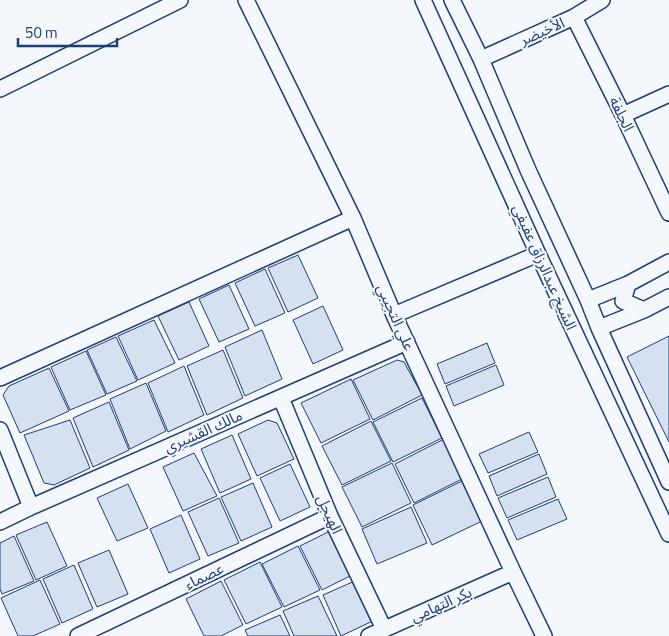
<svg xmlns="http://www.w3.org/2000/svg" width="669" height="636" font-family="'Titillium Web','Noto Sans Arabic',sans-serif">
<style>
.building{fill:#d5e0f0;stroke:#1d3f73}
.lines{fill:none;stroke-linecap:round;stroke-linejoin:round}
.minor-casing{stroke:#1d3f73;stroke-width:18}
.minor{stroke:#f4f7fb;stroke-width:15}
.labels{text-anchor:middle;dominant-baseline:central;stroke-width:4;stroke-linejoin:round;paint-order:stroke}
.street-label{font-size:15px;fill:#1d3f73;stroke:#f4f7fb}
</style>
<rect width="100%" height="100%" fill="#f4f7fb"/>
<path class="building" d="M298,255L318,298L288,312L268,268Z
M265,269L285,313L255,326L235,283Z
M229,285L249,329L219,342L199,299Z
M189,302L209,346L179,360L158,316Z
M323,306L343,350L313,364L293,320Z
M154,320L175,363L138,380L118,336Z
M262,330L282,379L245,396L225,347Z
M669,336V442L627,357Z
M116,337L137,381L107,394L87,350Z
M487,343L495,363L445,384L437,364Z
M223,350L243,398L207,415L187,366Z
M86,351L106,395L70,410L51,367Z
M397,360L404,362L422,395L373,420L353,380Z
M496,365L504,385L454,406L446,386Z
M184,366L204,415L168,432L148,383Z
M49,368L69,411L20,433L3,395L9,386Z
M351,379L370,419L321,443L301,403Z
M146,383L166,431L130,449L110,399Z
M422,398L442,438L393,462L373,422Z
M109,402L129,450L93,467L73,418Z
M70,420L90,468L54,485L44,483L24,435Z
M268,420L277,423L294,459L257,476L238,434Z
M371,421L391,461L342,485L322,446Z
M529,432L538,452L488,473L479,454Z
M232,435L251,479L220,493L201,449Z
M444,439L462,479L414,503L395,464Z
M194,453L217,496L183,511L163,467Z
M539,454L547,474L497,496L489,476Z
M392,463L411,503L362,527L342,487Z
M290,464L310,507L280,521L260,478Z
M548,477L556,497L507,518L498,498Z
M462,481L482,521L432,545L413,505Z
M253,483L272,527L241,541L221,497Z
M128,484L148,528L117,541L97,498Z
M219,498L239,543L208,556L188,512Z
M558,499L567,519L517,540L508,520Z
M411,507L427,543L377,564L362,529Z
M181,515L200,559L169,573L150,529Z
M47,522L67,566L36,580L16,535Z
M330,531L352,575L322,590L300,546Z
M14,536L34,581L2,594L0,589V543Z
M298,546L320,590L284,607L262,564Z
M109,550L128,594L97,607L78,563Z
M260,562L282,607L246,624L224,580Z
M74,565L93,609L62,623L43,579Z
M40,580L60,624L33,636H18L1,598Z
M357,580L377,619L341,636L323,595Z
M221,581L243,625L221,636H204L186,599Z
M318,596L337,636H294L283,611Z
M280,615L290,636H248L245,630Z"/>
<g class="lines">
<defs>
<path id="minor" d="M246,0L353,218L394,315L513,572L544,636
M423,0L538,254L669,534
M452,0L481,59L528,170L588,300L599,328L669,482
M574,17L623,115L669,213
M481,59L574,17L602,0
M0,89L180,0
M623,115L669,94
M628,284L623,301L644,310
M588,300L628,284L669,262
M394,315L538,254
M599,328L644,310L669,297
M0,378L353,218
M281,398L330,516L384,629
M0,430L31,507
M0,522L31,507L407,342
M78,636L330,516
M369,636L513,572"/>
</defs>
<use href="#minor" class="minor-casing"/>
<use href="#minor" class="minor"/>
</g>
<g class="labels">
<g class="street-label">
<text transform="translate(542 31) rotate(-24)">الأخيضر</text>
<text transform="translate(622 114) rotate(64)">الجلفة</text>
<text transform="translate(545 267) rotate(66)">الشيخ عبدالرزاق عفيفي</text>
<text transform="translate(396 317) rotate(66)">علي التجيبي</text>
<text transform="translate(203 431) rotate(-24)">مالك القشيري</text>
<text transform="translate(330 514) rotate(66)">الهيجل</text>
<text transform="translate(204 576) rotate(-26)">عصماء</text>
<text transform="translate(441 604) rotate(-24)">بكر التهامي</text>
</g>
</g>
<path d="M18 38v8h99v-8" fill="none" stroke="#1d3f73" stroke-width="2.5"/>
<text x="25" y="38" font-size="15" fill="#1d3f73" stroke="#f4f7fb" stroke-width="4" paint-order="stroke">50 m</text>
</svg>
